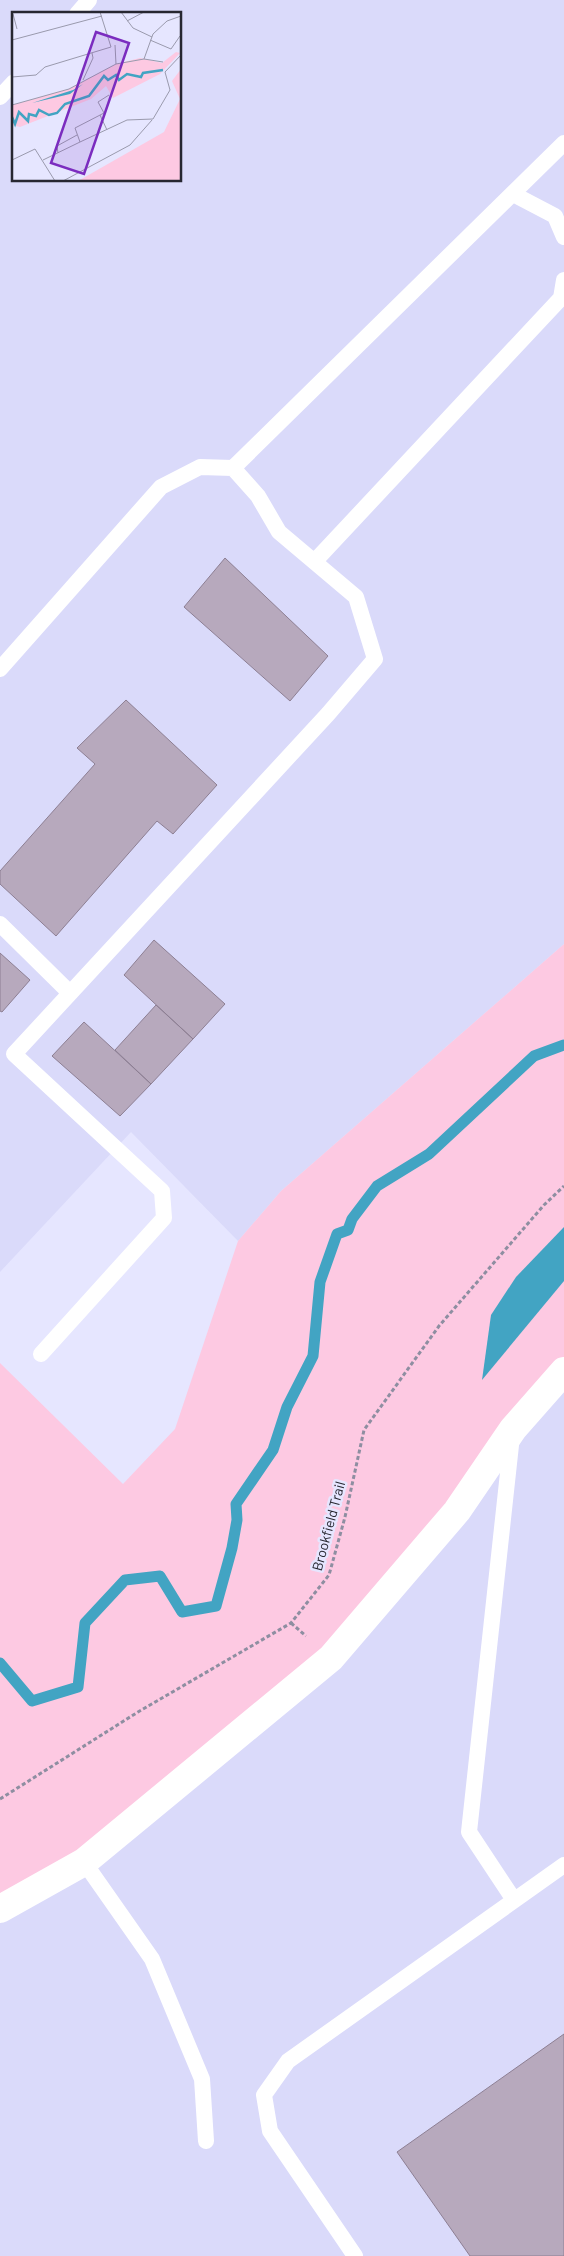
<svg xmlns="http://www.w3.org/2000/svg" width="564" height="2256" font-family="Barlow,sans-serif">
<style>
.built{fill:#dadafa;fill-rule:evenodd}
.green{fill:#fdc9e2}
.water{fill:#42a4c3}
.lines{fill:none;stroke-linecap:round;stroke-linejoin:round}
.stream{stroke:#42a4c3;stroke-width:11}
.building{fill:#b7a9bd;stroke:#8d7f93}
.path{stroke:#8e8ea1;stroke-width:3;stroke-dasharray:4 2.5;stroke-linecap:butt}
.lane{stroke:#fff;stroke-width:16}
.street{stroke:#fff;stroke-width:28}
.labels{text-anchor:middle;dominant-baseline:central;stroke-width:5;stroke-linejoin:round;paint-order:stroke}
.street-label{font-size:14px;fill:#272731;stroke:#e6e6ff}
.inset-river{fill:none;stroke:#42a4c3;stroke-width:2.5}
.inset-road{fill:none;stroke:#9a9aad;stroke-width:1}
.view{fill:#7b2cbf;fill-opacity:0.15;stroke:#7b2cbf;stroke-width:2.5}
.inset-edge{fill:none;stroke:#272731;stroke-width:2.5}
</style>
<rect width="100%" height="100%" fill="#e6e6ff"/>
<path class="built" d="M0,0H564V944L281,1191L238,1241L131,1132L0,1272ZM14,14H180V180H14Z
M564,1371V2256H0V1909Z"/>
<path class="green" d="M564,944V1371L331,1658L0,1909V1363L123,1484L175,1429L238,1241L281,1191Z"/>
<path class="water" d="M564,1227V1281L482,1380L491,1315L516,1277Z"/>
<g class="lines">
<path class="stream" d="M0,1663L32,1701L78,1687L85,1623L125,1580L160,1576L182,1612L216,1606L232,1548L237,1520L236,1504L273,1450L287,1407L313,1356L320,1282L337,1234L348,1230L352,1219L377,1186L429,1154L534,1056L564,1045"/>
</g>
<path class="building" d="M225,558L328,656L290,701L184,607Z
M126,700L217,785L173,834L157,821L56,936L0,884V871L95,764L77,748Z
M154,940L225,1004L193,1039L124,975Z
M0,953L30,980L2,1012L0,1011Z
M156,1005L193,1039L151,1084L115,1050Z
M84,1022L151,1084L120,1116L52,1056Z
M564,2034V2256H470L397,2152Z"/>
<g class="lines">
<path class="path" d="M291,1623L306,1636
M0,1799L138,1712L291,1623L329,1575L345,1517L364,1430L439,1326L544,1205L564,1186"/>
<path class="lane" d="M77,14L89,0
M0,97L14,82
M513,194L555,216L564,237
M233,468L564,143
M315,561L561,298L564,280
M0,669L161,487L200,467L233,468L258,496L279,532L356,597L375,659L328,714L14,1054L162,1191L164,1218L41,1354
M0,924L70,993
M512,1436L469,1832L514,1900
M84,1862L152,1959L202,2079L206,2141
M355,2256L270,2131L264,2095L288,2061L564,1865"/>
<path class="street" d="M0,1909L84,1862L331,1658L457,1511L513,1429L564,1371"/>
</g>
<g class="labels">
<g class="street-label">
<text transform="translate(328 1526) rotate(-75)">Brookfield Trail</text>
</g>
</g>
<g transform="translate(12 12)">
<rect width="169" height="169" fill="#e6e6ff"/>
<path d="M164,40L168,41L148,62L101,86L94,74L79,87L8,115L0,113V93L57,77L104,52L128,46L150,51ZM169,57V169H66L152,120L168,87L160,69Z" fill="#fdc9e2"/>
<path d="M71,72L58,82L20,91L61,78Z" fill="#42a4c3"/>
<path class="inset-river" d="M0,105L3,112L7,100L16,109L17,102L24,104L27,98L37,103L45,101L53,92L77,84L92,64L96,68L104,63L107,68L115,62L129,65L131,61L151,58"/>
<path class="inset-road" d="M109,0L121,16L140,25M1,2L5,17M115,9L132,0M0,28L90,4M138,28L159,37L168,24M103,33L104,52M132,47L141,22L155,9L169,4M0,65L24,63L33,55L99,35L88,0M71,68L81,46L80,41M97,83L86,90L92,101L63,116L68,130L115,108L141,107L158,78L153,60L169,43M0,93L57,77L104,52L132,47L151,50M88,103L95,118M46,141L45,134L65,123M0,148L23,137L43,169M31,148L68,130M51,169L118,133L140,108"/>
<path class="view" d="M84,20L117,31L72,162L39,151Z"/>
<rect width="169" height="169" class="inset-edge"/>
</g>
</svg>
